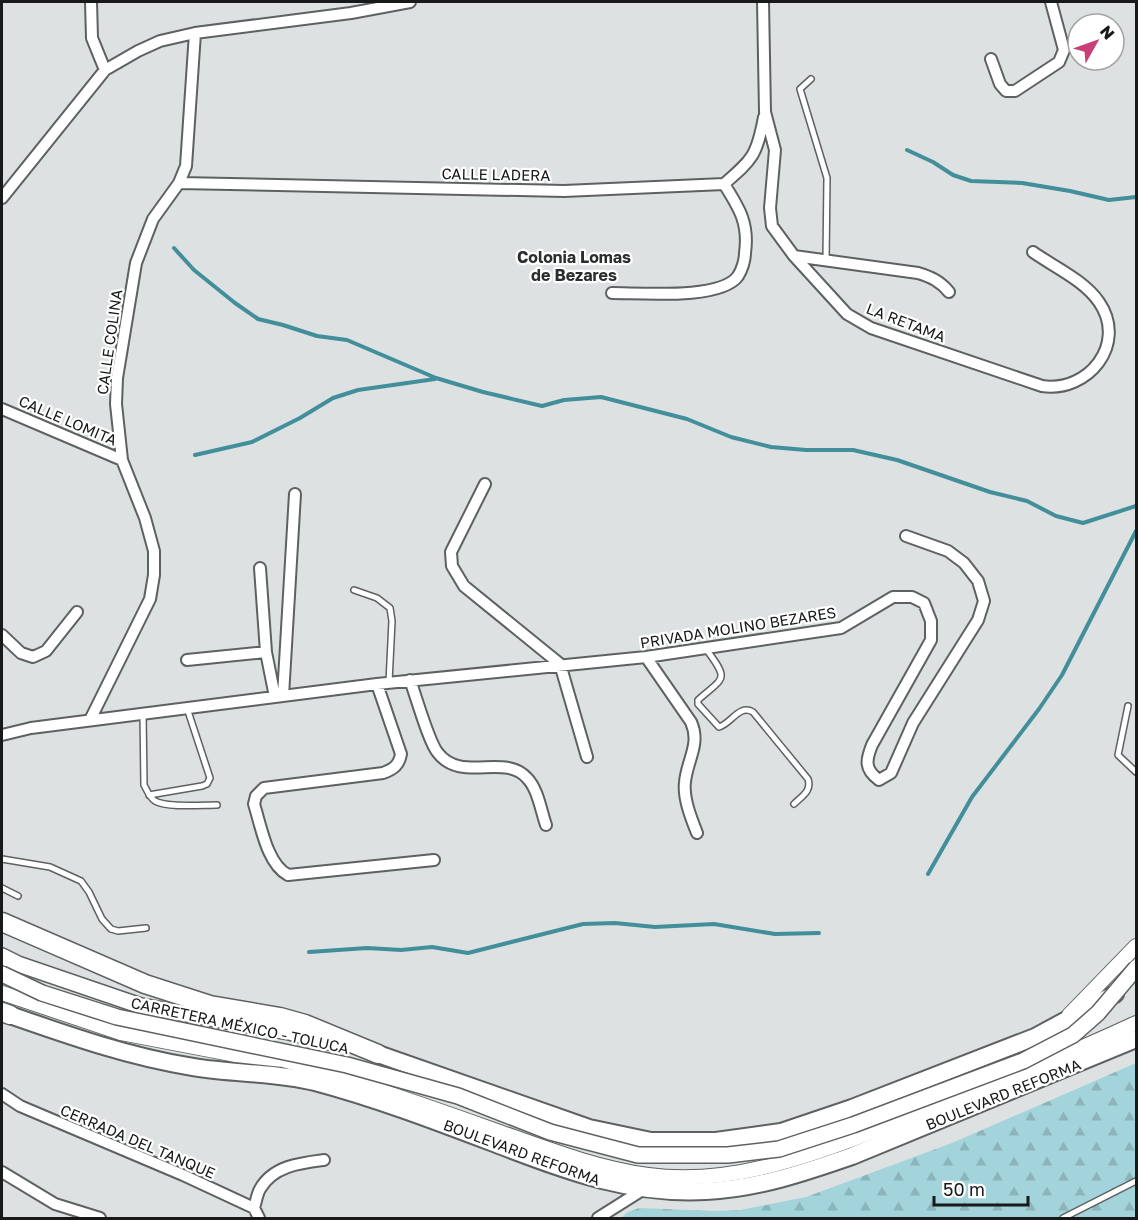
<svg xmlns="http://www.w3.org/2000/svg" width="1138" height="1220" font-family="'Golos Text',sans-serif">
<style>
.forest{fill:url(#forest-firs)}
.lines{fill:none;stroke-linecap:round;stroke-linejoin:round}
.stream{stroke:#428f9b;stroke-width:4}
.service-casing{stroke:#5e6162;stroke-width:8}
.minor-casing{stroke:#5e6162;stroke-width:14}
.secondary-casing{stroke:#5e6162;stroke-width:16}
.primary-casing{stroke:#5e6162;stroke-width:18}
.trunk-casing{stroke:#5e6162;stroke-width:20}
.motorway-casing{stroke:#5e6162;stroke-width:21}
.service{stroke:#fff;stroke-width:5}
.minor{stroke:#fff;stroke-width:10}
.secondary{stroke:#fff;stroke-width:14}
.primary{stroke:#fff;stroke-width:15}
.trunk{stroke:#fff;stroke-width:16}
.motorway{stroke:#fff;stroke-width:18}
.primary-bridge-casing{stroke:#5e6162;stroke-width:18;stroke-linecap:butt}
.primary-bridge{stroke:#fff;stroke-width:15}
.labels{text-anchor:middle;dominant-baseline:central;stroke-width:4.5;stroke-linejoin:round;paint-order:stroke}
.street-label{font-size:15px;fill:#18191a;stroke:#fff}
.neighbourhood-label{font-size:16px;font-weight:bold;fill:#2a2e2e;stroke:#fff}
</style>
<defs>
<pattern id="forest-firs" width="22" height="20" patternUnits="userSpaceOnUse" patternTransform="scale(1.5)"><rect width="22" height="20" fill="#a3d3db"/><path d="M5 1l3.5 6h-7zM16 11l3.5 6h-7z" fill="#8cb5bb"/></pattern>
</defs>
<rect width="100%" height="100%" fill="#dde1e1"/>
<path class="forest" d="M1136,1063V1218H621L628,1212L639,1208L713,1211L740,1210L806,1197L952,1143Z"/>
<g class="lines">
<path class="stream" d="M907,150L933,162L953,175L971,181L1022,183L1070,191L1109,200L1136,197
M174,248L194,270L235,303L258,319L283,325L317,336L347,340L436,378L483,392L542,406L564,400L601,397L687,419L731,437L771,447L806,450H853L897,460L990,492L1027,501L1056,516L1083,523L1136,506
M195,455L252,442L300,418L333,398L358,390L435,379
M928,874L972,797L1039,709L1062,675L1136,531
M309,952L367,948L401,950L432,947L468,953L583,924L615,923L655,927L714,924L775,934L819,933"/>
<defs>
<path id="service" d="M811,79L800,89L827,178L826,261
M354,590L377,598L390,608L392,621L389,682
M706,649C730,681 724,677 698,700V704L719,727C732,723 739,704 753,712L808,779C812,791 802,796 794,804
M1128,706L1118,755L1136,772
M143,713L144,785C147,790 149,797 155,801C167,808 202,805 217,805
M149,795L202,786L207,784L210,778L187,708
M2,859L50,867L81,881L89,892L102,919L111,929L118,931L146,928
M2,888L18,896
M1063,1218L1136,1181"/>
<path id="minor" d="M91,2L92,38L105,70
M763,2L765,112L775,150L770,208L772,226L794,256L847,314L871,328L1042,386C1088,393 1128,344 1099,302C1084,280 1054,267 1033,252
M991,59L1000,84L1006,91H1015L1059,62L1064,50L1051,2
M179,183L564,191L724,184C753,159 757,155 764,117
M2,198L105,70L138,51L160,41L195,33L351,13L410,2
M794,256L918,273C931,277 940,281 949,292
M612,293C641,293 721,300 738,276C742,270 745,260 745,253C749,224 740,209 724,184
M2,409L122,460
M485,484L451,552L452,566L464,586L560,664L587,757
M260,568L266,652L275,697
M2,635L21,653L33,657L46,651L77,612
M646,657L691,722C701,744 687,760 685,782C683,798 691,818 697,833
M187,660L266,652
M410,680C416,696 429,743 438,753C461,783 505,753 527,778C538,789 541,811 546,825
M377,684L401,754C399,765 394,769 383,773L264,788L256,796L254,804C261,826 267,864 288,875L434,860
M283,696L295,494
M90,720L150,599L154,575V551L145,518L122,460L116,404L117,378L136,263L153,219L179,183L186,166L195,33
M2,735L31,728L377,684L646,657L841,628L893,597H912L924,603L931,621V640L872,745C866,760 864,769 879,780L891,773L913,723L978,620L984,601L978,581L964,563L948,551L906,536
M2,1094L20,1106L183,1175L254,1208L259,1218
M2,1172L55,1204L100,1218
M254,1208C256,1202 257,1194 260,1189C273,1166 300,1163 324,1160
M598,1218L644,1189"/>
<path id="secondary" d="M2,993L121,1033L236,1055L283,1060L312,1068C375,1088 438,1110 500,1132C548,1149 597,1168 648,1175C741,1188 834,1146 919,1114C992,1085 1065,1056 1136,1023
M1069,1015L1136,946"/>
<path id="primary" d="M2,956L18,964L141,1006L289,1032L337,1044"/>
<path id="trunk" d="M10,1015C70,1036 130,1057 193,1067C234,1074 275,1072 315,1082C375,1098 433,1120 491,1142C565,1170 626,1195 706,1191C756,1189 806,1172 852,1156L1136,1039
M378,1054L589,1128L651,1141H716L781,1132L852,1108L1035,1037L1115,994"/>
<path id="motorway" d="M2,922L145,984L210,1005L280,1017L305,1024L378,1054
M2,1012L10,1015"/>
</defs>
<use href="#service" class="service-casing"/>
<use href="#minor" class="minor-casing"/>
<use href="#secondary" class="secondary-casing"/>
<use href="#primary" class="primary-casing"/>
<use href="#trunk" class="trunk-casing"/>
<use href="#motorway" class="motorway-casing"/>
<use href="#service" class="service"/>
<use href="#minor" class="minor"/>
<use href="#secondary" class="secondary"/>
<use href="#primary" class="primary"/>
<use href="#trunk" class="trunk"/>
<use href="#motorway" class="motorway"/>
<defs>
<path id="primary-bridge" d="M2,974L42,993L117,1017L347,1065L458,1096L550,1132L638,1155H728L779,1149L853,1125L1023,1061L1073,1035L1098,1013L1136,968"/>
</defs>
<use href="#primary-bridge" class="primary-bridge-casing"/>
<use href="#primary-bridge" class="primary-bridge"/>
</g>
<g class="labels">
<g class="street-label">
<text transform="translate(496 174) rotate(1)">CALLE LADERA</text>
<text transform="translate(906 322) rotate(21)">LA RETAMA</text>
<text transform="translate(109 342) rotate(-82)">CALLE COLINA</text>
<text transform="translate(68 420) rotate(23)">CALLE LOMITA</text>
<text transform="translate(738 627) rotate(-9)">PRIVADA MOLINO BEZARES</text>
<text transform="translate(240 1025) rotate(12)">CARRETERA MÉXICO - TOLUCA</text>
<text transform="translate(1003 1094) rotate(-22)">BOULEVARD REFORMA</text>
<text transform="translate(138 1141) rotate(23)">CERRADA DEL TANQUE</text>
<text transform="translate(522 1152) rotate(20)">BOULEVARD REFORMA</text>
</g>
<g class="neighbourhood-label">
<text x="574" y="257">Colonia Lomas<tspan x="574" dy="18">de Bezares</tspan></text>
</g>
</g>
<rect width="1138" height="1220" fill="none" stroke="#18191a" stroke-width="6"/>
<g transform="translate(1096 42) rotate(50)"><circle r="28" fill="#ffffff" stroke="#a3a3a3" stroke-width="1.5"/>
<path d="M0-4.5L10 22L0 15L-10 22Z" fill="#c94079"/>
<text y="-9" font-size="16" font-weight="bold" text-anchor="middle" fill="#18191a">N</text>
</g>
<path d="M934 1196v9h94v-9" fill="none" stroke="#18191a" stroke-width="3"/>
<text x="943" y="1196" font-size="18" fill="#18191a" stroke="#ffffff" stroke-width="4.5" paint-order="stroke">50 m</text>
</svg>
